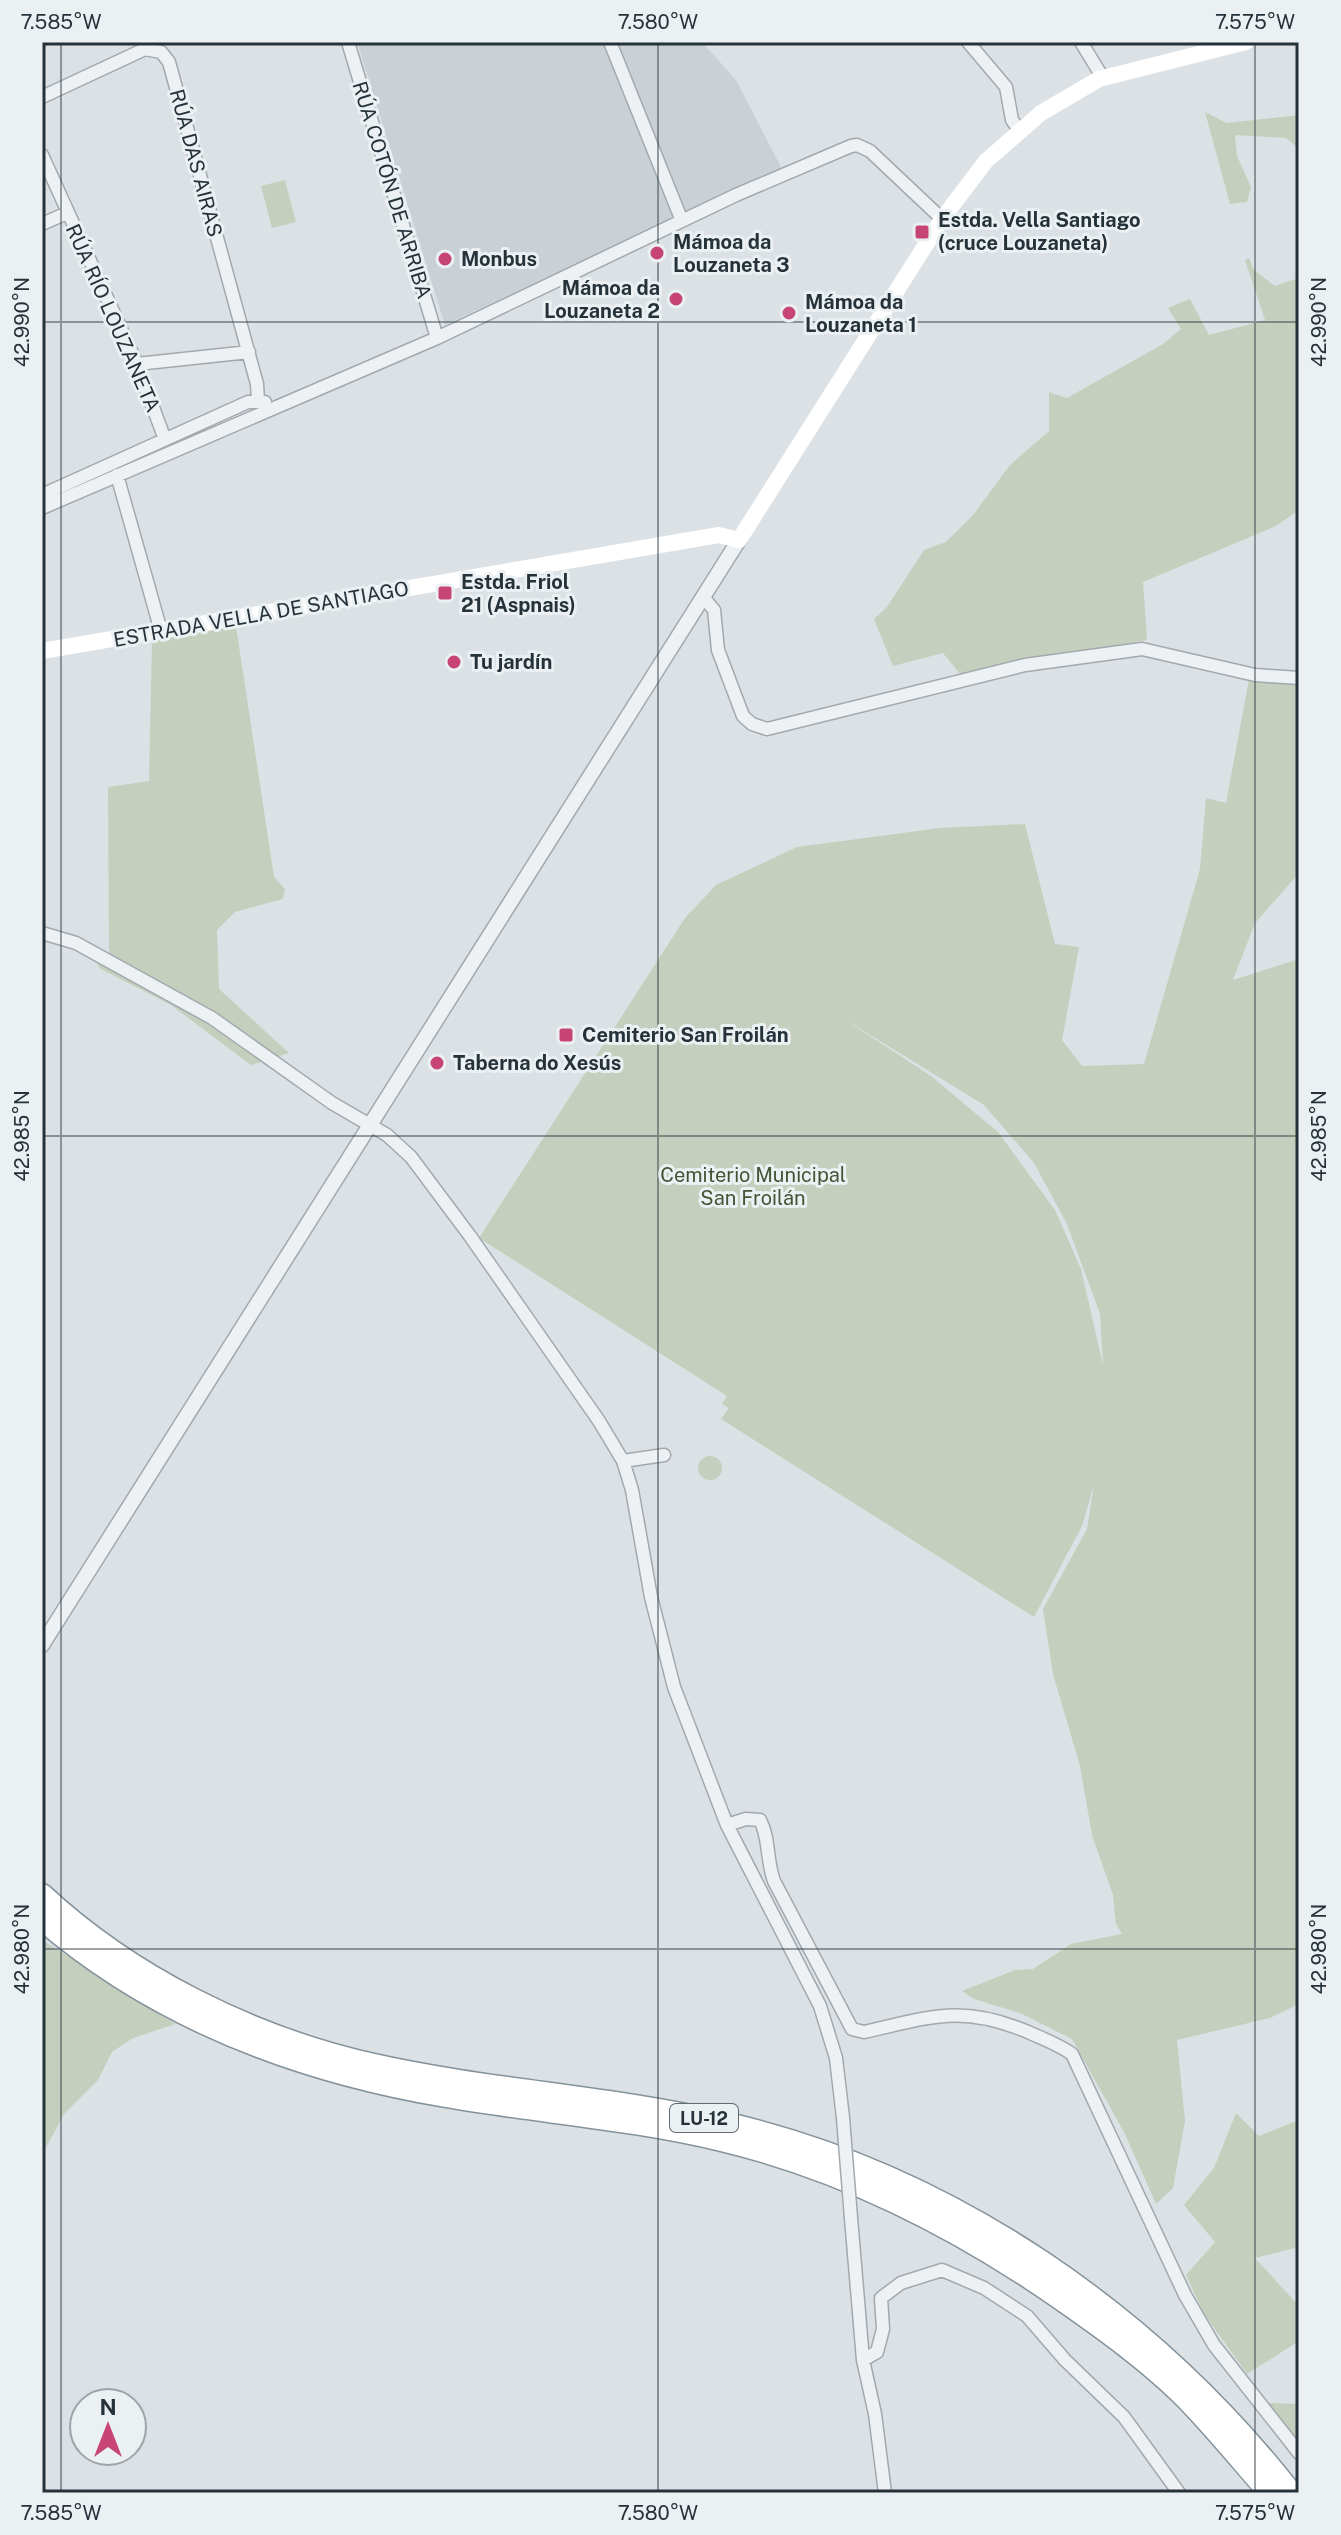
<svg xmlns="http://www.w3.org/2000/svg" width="1341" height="2535" font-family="'Public Sans',sans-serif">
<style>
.built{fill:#cad1d6}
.green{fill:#c5cfbd;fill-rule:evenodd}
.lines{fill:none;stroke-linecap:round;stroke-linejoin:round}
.minor-casing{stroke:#a2a9ae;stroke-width:15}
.tertiary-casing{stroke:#a2a9ae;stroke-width:17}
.motorway-casing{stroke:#84929b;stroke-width:25}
.minor{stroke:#eef1f4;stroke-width:12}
.tertiary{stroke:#eef1f4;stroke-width:14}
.secondary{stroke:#fff;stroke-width:16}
.motorway{stroke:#fff;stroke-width:22}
.minor-bridge-casing{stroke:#a2a9ae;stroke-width:15;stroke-linecap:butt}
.minor-bridge{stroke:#eef1f4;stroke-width:12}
.ticks{fill:none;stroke:#26323a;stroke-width:2;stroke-opacity:0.45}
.poi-dot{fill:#c64574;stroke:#ebf0f3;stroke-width:3}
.labels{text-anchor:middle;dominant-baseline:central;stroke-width:6;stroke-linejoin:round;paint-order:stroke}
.shield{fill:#ebf0f3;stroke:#616b72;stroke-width:2}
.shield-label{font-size:18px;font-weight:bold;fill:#26323a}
.street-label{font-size:20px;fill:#26323a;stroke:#ebf0f3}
.poi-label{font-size:20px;font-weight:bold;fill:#26323a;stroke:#ebf0f3;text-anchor:start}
.park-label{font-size:20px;fill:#425534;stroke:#ebf0f3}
.neatline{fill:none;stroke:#26323a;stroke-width:3}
.ticks-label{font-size:20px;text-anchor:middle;fill:#26323a}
</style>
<rect width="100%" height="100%" fill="#dce1e5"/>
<path class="built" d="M357,42H605L609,49L624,42H702L736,80L781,167L445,325Z"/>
<path class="green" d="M1205,112L1227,123L1299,115V149L1286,138L1235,135L1237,156L1251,187L1247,202L1230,204Z
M285,180L296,222L272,228L261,186Z
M1249,258L1254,270L1275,286L1299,278V510L1276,526L1143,582L1147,640L961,675L943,653L893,666L874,619L887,607L924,550L946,542L973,515L1010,465L1049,431V392L1067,398L1163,344L1181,329L1168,308L1190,299L1209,335L1265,320L1245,260Z
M236,626L274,877L285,889L283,899L235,912L217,930L219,989L289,1053L251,1065L171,1005L99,968L94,954L109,956L108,787L149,781L152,641Z
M1249,679L1299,684V873L1255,923L1233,980L1299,959V2004L1270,2018L1177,2040L1185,2121L1173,2188L1156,2204L1125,2134L1072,2039L1020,2013L974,1999L962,1991L1015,1970L1033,1969L1071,1944L1122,1934L1116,1924L1113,1895L1092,1835L1080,1766L1053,1674L1043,1609L1087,1529L1094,1485L1082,1526L1034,1617L721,1419L729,1408L722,1404L727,1396L479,1238L685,918L716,885L797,847L940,828L1025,824L1055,944L1079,947L1062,1040L1082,1066L1144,1064L1200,869L1206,798L1226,803ZM841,1017L984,1105L1034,1163L1067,1224L1100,1314L1103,1365L1081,1269L1055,1210L998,1132L931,1076Z
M698 1468a12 12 0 1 1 24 0a12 12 0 1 1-24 0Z
M42,1940L175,2024L133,2038L112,2052L98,2080L64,2114L42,2155Z
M1236,2113L1259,2136L1299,2120V2247L1255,2258L1299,2306V2341L1247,2374L1204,2314L1186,2275L1215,2242L1184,2205L1214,2168Z
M1268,2403L1299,2404V2446Z"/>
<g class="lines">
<defs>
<path id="minor" d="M348,42L437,338
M610,42L682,221
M968,42L1006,87L1012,120L1020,131
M1081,42L1103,78
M42,97L145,49L161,52L169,62L257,384L258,401
M42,155L137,364L164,437
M42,224L67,213
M137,364L249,352
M117,475L161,631
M42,495L248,402H265
M42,508L437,338L736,195L851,146L857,145L870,151L942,219
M704,598L714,610L718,650L743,716L752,724L767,729L1025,665L1142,649L1255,675L1299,678
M42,933L76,943L212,1018L332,1103L387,1135L411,1157L470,1236L599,1421L623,1461L632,1490L651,1597L674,1687L727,1825L820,2006L836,2058L843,2118
M623,1461L664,1455
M727,1825L746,1819L760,1820C770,1839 766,1859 774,1881L852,2029L864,2032C931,2017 961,2004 1028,2032C1043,2039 1058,2044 1072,2054L1185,2295L1214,2345L1299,2453
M851,2218L863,2360L875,2414L885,2493
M863,2360L877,2352L883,2329L881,2298L901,2283L942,2270L984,2288L1027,2316L1065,2360L1124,2417L1179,2493"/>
<path id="tertiary" d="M42,1645L739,540"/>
<path id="motorway" d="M42,1895C130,1977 251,2037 369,2064C487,2091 609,2096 728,2124C951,2176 1151,2315 1291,2493
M42,1919C157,2018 298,2071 446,2096C538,2112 630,2118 722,2140C847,2170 962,2229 1067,2303C1107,2331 1147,2360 1182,2394C1213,2425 1241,2460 1270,2493"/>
</defs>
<use href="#minor" class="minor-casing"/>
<use href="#tertiary" class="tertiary-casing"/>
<use href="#motorway" class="motorway-casing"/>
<use href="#minor" class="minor"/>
<use href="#tertiary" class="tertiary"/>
<path class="secondary" d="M42,651L719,535L739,540L942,219L986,161L1041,113L1099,79L1246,42"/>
<use href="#motorway" class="motorway"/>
<defs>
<path id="minor-bridge" d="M843,2118L851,2218"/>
</defs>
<use href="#minor-bridge" class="minor-bridge-casing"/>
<use href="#minor-bridge" class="minor-bridge"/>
</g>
<path class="ticks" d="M61,42V2493M658,42V2493M1255,42V2493M42,322H1299M42,1136H1299M42,1949H1299"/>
<g class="poi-dot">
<rect x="914" y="224" width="16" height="16" rx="4"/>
<circle cx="657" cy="253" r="8"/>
<circle cx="445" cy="259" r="8"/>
<circle cx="676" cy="299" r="8"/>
<circle cx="789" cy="313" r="8"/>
<rect x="437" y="585" width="16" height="16" rx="4"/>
<circle cx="454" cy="662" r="8"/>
<rect x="558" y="1027" width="16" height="16" rx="4"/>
<circle cx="437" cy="1063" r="8"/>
</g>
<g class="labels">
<rect class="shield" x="670" y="2104" width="68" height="28" rx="6"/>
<g class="shield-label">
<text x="704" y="2118">LU-12</text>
</g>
<g class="street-label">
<text transform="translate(196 163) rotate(75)">RÚA DAS AIRAS</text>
<text transform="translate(392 190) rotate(73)">RÚA COTÓN DE ARRIBA</text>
<text transform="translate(113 318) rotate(66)">RÚA RÍO LOUZANETA</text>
<text transform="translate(261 614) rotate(-10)">ESTRADA VELLA DE SANTIAGO</text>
</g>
<g class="poi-label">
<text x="938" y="220">Estda. Vella Santiago<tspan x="938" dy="23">(cruce Louzaneta)</tspan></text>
<text x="673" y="242">Mámoa da<tspan x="673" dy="23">Louzaneta 3</tspan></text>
<text x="461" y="259">Monbus</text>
<text x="660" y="288" text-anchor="end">Mámoa da<tspan x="660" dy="23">Louzaneta 2</tspan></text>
<text x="805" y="302">Mámoa da<tspan x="805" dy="23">Louzaneta 1</tspan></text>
<text x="461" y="582">Estda. Friol<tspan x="461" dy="23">21 (Aspnais)</tspan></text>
<text x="470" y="662">Tu jardín</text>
<text x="582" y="1035">Cemiterio San Froilán</text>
<text x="453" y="1063">Taberna do Xesús</text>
</g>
<g class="park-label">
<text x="753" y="1175">Cemiterio Municipal<tspan x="753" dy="23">San Froilán</tspan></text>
</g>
</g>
<rect width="1341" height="2535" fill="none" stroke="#ebf0f3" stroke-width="88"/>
<g transform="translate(108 2427)"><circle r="38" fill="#ebf0f3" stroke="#9ca4a9" stroke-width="2"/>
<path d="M0-6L14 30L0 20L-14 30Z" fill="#c64574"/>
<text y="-12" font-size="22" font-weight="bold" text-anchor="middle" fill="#26323a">N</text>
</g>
<rect x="44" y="44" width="1253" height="2447" class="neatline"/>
<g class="ticks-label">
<text x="61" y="29">7.585°W</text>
<text x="658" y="29">7.580°W</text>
<text x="1255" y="29">7.575°W</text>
<text transform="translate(22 322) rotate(-90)" y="7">42.990°N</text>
<text transform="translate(1319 322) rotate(-90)" y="7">42.990°N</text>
<text transform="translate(22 1136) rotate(-90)" y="7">42.985°N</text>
<text transform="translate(1319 1136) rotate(-90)" y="7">42.985°N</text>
<text transform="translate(22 1949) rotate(-90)" y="7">42.980°N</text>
<text transform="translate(1319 1949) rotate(-90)" y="7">42.980°N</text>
<text x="61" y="2520">7.585°W</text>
<text x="658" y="2520">7.580°W</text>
<text x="1255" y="2520">7.575°W</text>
</g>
</svg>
